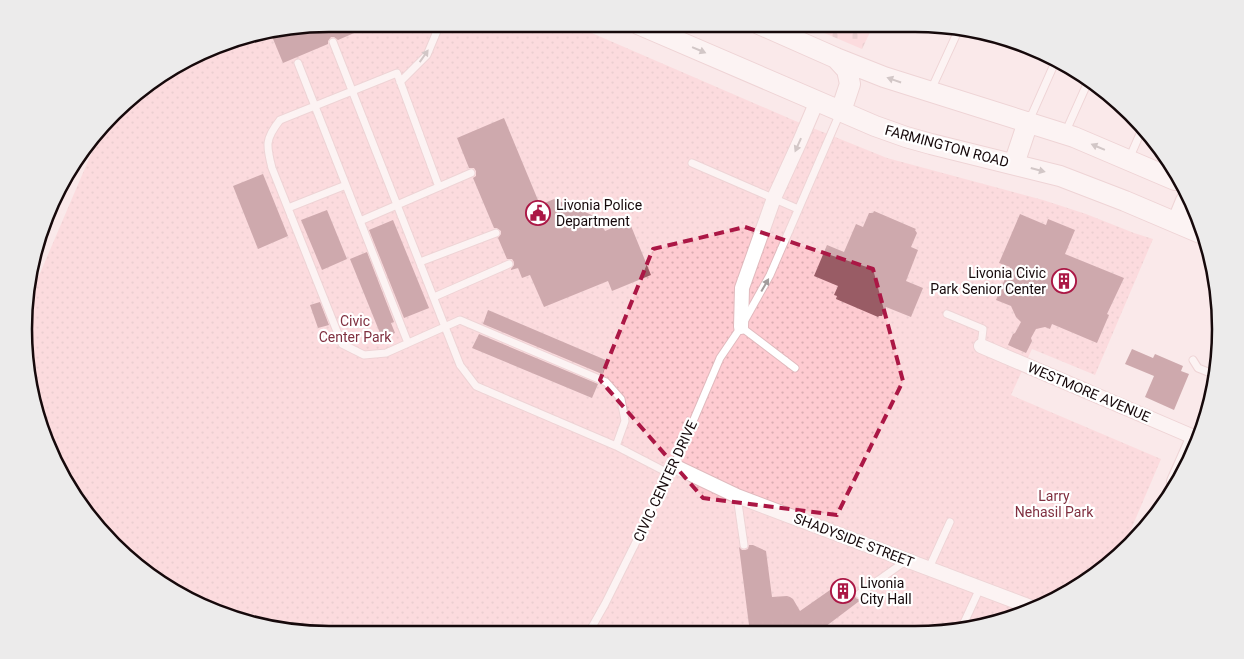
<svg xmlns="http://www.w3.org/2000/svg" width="1244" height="659" font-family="Roboto,sans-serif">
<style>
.cemetery{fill:url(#cemetery-stones)}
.park{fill:url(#park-dots)}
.building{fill:#995c65}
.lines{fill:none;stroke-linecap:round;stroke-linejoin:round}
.service-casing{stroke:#e1babe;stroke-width:9}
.minor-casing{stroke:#e1babe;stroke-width:16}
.secondary-casing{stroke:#e1babe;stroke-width:22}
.service{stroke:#fff;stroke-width:7}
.minor{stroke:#fff;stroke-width:14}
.secondary{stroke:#fff;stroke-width:20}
.oneway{fill:#a29d9d}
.marked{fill:none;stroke:#ab1745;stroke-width:4;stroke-dasharray:10 6;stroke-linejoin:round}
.labels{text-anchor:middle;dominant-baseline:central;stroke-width:4.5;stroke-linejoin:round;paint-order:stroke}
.street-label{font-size:14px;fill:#16090b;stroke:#fff}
.poi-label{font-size:14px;fill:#16090b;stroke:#fff;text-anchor:start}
.park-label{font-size:14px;fill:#803040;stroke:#fff}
.rim{fill:none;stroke:#16090b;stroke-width:2.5}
</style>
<defs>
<pattern id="cemetery-stones" width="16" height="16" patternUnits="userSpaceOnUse" patternTransform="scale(1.25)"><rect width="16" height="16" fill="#fecbd1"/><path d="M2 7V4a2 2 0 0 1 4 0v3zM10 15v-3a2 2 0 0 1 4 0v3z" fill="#d9adb2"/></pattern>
<pattern id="park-dots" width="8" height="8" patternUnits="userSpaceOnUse" patternTransform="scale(1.25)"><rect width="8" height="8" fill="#fecbd1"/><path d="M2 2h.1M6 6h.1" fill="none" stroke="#d9adb2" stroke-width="1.8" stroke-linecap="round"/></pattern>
</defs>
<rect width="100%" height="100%" fill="#fae9ea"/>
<path class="cemetery" d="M803,24H874L862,49Z"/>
<path class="park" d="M329,24H571L793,120L887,158L1043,200L1086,214L1134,233L1153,239L1095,375L1032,349L1011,395L1161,459L1121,553L1100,572L1031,612L955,633L310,635L194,604L113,545L55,464L24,350L29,299L100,133L143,87L231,40Z"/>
<path class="building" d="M330,24H375L338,40L334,37H331L328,41V44L283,63L271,34Z
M504,118L540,205L554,199L599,218L605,231L629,221L651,275L612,291L608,281L544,307L530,275L522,278L518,268L511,270V269L514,265V262L512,259H507L498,238L501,234V231L497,228H494L473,178L476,176V171L474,168H469L457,138Z
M263,174L288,236L258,249L233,186Z
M327,210L347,259L322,270L301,220Z
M874,211L916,229L915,230L917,233L911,247L918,250L906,281L923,288L911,317L886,307L882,316H879L878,317L836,299L837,296L834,295L838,286L814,276L827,245L844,252L856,224L863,227L869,213H873Z
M1020,214L1046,225L1048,219L1075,230L1065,254L1124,278L1107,314L1109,315L1097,343L1052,324L1050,329L1045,327L1036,329L1031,338L1032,341L1026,353L1008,345L1013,334L1015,333L1021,322L1016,317L1011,306L996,300L1010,267L999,263Z
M393,220L429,308L404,318L369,230Z
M367,252L394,322L391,323L395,333L382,338L350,259Z
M320,302L329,325L318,328L310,305Z
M488,310L608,361L603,373L602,374L483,324Z
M479,334L598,384L592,398L472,348Z
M1132,349L1153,358L1155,354L1183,366L1181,371L1189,374L1174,410L1145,397L1154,376L1125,364Z
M749,545H753L766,551L772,597L787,596L790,597L793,599L800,611L840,583L854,587L856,590L854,594L855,597L857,599H862L817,633H750L739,547L742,550H745L748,549Z"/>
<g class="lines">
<defs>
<path id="service" d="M333,42L460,365L476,386L616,446L670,474
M298,63L408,343
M400,82L427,55L440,24
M931,90L958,31
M1029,121L1056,60
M1066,131L1087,84
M1129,159L1143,127
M692,163L798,209
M439,187L397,73L280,120C265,139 266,145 272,168L342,344L364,355L386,353L460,320L606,382L621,399L625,421L616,446
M288,208L346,185
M360,221L471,173
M420,262L496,233
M434,297L509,264
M947,314L983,329L981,346
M741,327L795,368
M1193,360L1198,368L1213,374
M737,496L744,545
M929,568L950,522
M859,594L907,560
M963,625L980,588
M588,634L605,604L674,466L720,358L741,327L770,275L840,113"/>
<path id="minor" d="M741,327L742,288L774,198L800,141L817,101
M981,346L1196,438
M674,466L737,496L1036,609"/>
<path id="secondary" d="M638,24L875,126L906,137L931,144L1060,176L1125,201L1205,235
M759,24L836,58L884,77L1074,137L1175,180
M836,58L847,70L850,84L841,111
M1014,164L1028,122
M1177,223L1186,201
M1177,482L1196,439"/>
</defs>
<use href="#service" class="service-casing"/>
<use href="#minor" class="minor-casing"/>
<use href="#secondary" class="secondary-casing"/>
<use href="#service" class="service"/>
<use href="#minor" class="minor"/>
<use href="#secondary" class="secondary"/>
</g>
<defs><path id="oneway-solid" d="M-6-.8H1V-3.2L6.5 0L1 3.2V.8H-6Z" transform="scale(1.25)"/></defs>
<g class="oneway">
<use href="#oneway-solid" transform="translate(699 50) rotate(23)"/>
<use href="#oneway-solid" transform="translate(424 56) rotate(-55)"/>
<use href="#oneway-solid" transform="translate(894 80) rotate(-161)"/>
<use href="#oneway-solid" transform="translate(798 145) rotate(114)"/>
<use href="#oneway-solid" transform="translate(1098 147) rotate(-157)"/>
<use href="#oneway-solid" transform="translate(1038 170) rotate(15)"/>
<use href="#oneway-solid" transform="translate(765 285) rotate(-60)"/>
</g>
<path d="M0 0H1244V659H0ZM745,227L873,269L903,381L837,515L703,498L600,380L653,249Z" fill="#fae9ea" fill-opacity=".55" fill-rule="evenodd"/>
<path class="marked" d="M745,227L873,269L903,381L837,515L703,498L600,380L653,249Z"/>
<defs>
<symbol id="civic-ring" viewBox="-11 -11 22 22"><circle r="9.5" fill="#fff" stroke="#ab1745" stroke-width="1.5"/><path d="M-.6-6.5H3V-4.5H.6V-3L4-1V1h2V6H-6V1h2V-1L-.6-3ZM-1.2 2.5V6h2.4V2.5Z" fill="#ab1745"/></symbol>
<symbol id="building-ring" viewBox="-11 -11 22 22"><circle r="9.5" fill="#fff" stroke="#ab1745" stroke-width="1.5"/><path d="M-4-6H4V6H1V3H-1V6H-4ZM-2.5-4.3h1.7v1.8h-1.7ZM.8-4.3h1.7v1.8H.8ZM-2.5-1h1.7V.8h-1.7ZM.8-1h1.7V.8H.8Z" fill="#ab1745"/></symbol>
</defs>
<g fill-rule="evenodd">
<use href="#civic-ring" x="524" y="199" width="28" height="28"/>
<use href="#building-ring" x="1050" y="267" width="28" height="28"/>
<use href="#building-ring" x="829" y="577" width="28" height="28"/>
</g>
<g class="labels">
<g class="street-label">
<text transform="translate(947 146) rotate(15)">FARMINGTON ROAD</text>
<text transform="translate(1089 392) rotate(23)">WESTMORE AVENUE</text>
<text transform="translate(665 481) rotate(-65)">CIVIC CENTER DRIVE</text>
<text transform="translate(854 540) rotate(21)">SHADYSIDE STREET</text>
</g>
<g class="poi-label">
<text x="556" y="205">Livonia Police<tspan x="556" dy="16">Department</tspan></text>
<text x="1046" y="273" text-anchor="end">Livonia Civic<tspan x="1046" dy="16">Park Senior Center</tspan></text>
<text x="860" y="583">Livonia<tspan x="860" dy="16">City Hall</tspan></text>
</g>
<g class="park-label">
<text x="355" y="321">Civic<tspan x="355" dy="16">Center Park</tspan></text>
<text x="1054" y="496">Larry<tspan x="1054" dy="16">Nehasil Park</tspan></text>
</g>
</g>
<path d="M0 0H1244V659H0ZM329 32H915A297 297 0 0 1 1212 329V329A297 297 0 0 1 915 626H329A297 297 0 0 1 32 329V329A297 297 0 0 1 329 32Z" fill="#ecebeb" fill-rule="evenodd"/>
<path class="rim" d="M329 32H915A297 297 0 0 1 1212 329V329A297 297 0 0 1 915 626H329A297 297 0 0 1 32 329V329A297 297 0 0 1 329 32Z"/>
</svg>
